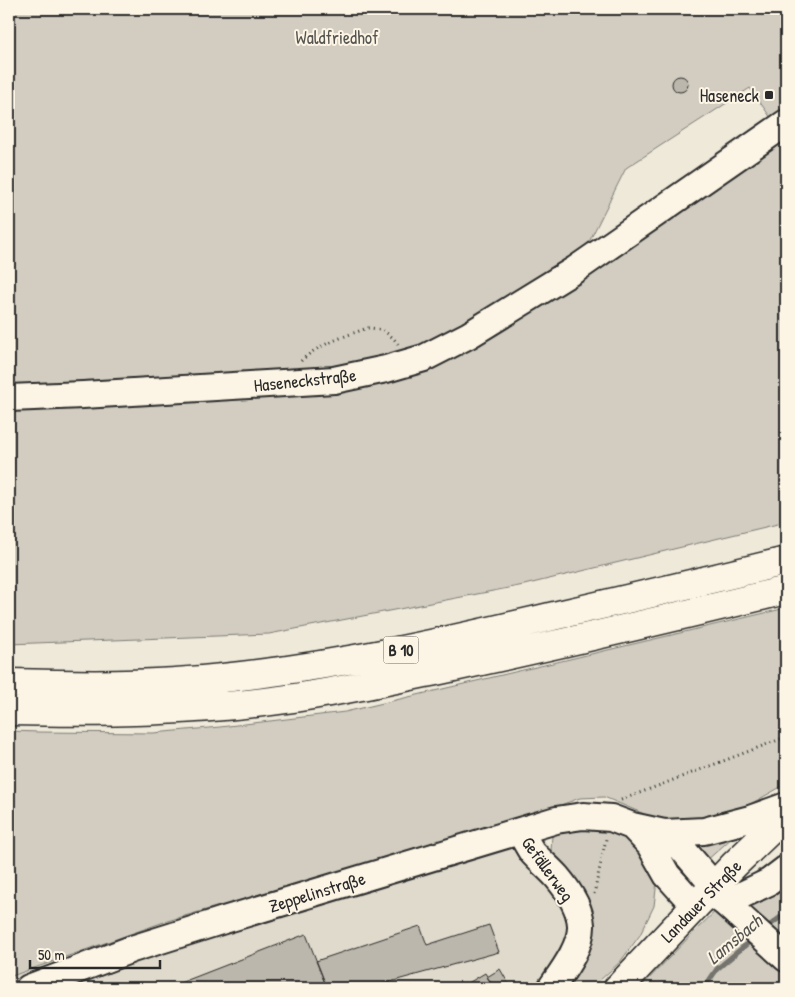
<svg xmlns="http://www.w3.org/2000/svg" width="795" height="997" font-family="'Patrick Hand',sans-serif">
<style>
.built{fill:#e0dacc}
.green{fill:#d2cdc0;stroke:#7e7c76;fill-rule:evenodd}
.lines{fill:none;stroke-linecap:round;stroke-linejoin:round}
.stream{stroke:#75736d;stroke-width:5}
.building{fill:#bcb7ac;stroke:#2b2b2b}
.minor-casing{stroke:#2b2b2b;stroke-width:30}
.major-casing{stroke:#2b2b2b;stroke-width:31}
.highway-casing{stroke:#2b2b2b;stroke-width:31}
.path{stroke:#2b2b2b;stroke-width:3;stroke-dasharray:1 4;stroke-linecap:butt}
.minor{stroke:#fcf5e5;stroke-width:26}
.major{stroke:#fcf5e5;stroke-width:28}
.highway{stroke:#fcf5e5;stroke-width:28}
.poi-dot{fill:#2b2b2b;stroke:#fcf5e5;stroke-width:2}
.labels{text-anchor:middle;dominant-baseline:central;stroke-width:4;stroke-linejoin:round;paint-order:stroke}
.shield{fill:#fcf5e5;stroke:#6a6863;stroke-width:1}
.shield-label{font-size:16px;font-weight:bold;fill:#2b2b2b}
.park-label{font-size:18px;fill:#555450;stroke:#fcf5e5}
.poi-label{font-size:18px;fill:#2b2b2b;stroke:#fcf5e5;text-anchor:end}
.street-label{font-size:18px;fill:#2b2b2b;stroke:#fcf5e5}
.water-label{font-size:19px;font-style:italic;fill:#565552;stroke:#fcf5e5}
</style>
<rect width="100%" height="100%" fill="#efe9da"/>
<filter id="ink" filterUnits="userSpaceOnUse"><feTurbulence type="fractalNoise" baseFrequency=".02" numOctaves="2"/><feDisplacementMap in="SourceGraphic" scale="10" xChannelSelector="R" yChannelSelector="G"/><feConvolveMatrix kernelMatrix="1 2 1 2 8 2 1 2 1" color-interpolation-filters="sRGB"/></filter>
<g filter="url(#ink)">
<path class="built" d="M530,816L551,851L574,884L560,988H9V977L164,922Z"/>
<path class="green" d="M9,9H786V522L524,585L269,634L9,644ZM750,88L778,128L576,268L626,168Z
M786,608V784L747,806L692,824L656,819L604,797L580,798L530,816L164,922L9,977V731L39,732L153,733L220,727L345,712Z
M592,827L613,829L640,845L657,881L654,906L640,935L620,962L599,981L590,988H560L574,884L551,851L552,835L562,831Z
M733,837L706,861L692,845Z
M759,869L786,896V988H640L696,930Z"/>
<g class="lines">
<path class="stream" d="M765,929L782,916L786,915
M704,988L717,969L754,938"/>
</g>
<path class="building" d="M672 84a8 8 0 1 1 16 0a8 8 0 1 1-16 0Z
M489,925L499,952L368,988H327L316,961L420,926L427,945Z
M306,934L327,988H167Z
M500,969L511,988H494L487,977Z
M485,973L494,988H460Z"/>
<g class="lines">
<defs>
<path id="minor" d="M9,398L83,395L334,380L386,369L424,358L469,335L576,269L786,123
M632,826L650,845L667,875L695,906
M520,832C524,838 528,846 532,852C540,861 549,868 557,877C568,890 580,908 581,925C582,946 562,972 551,988
M664,833L679,845L714,886
M709,891L725,903L786,958
M725,903L769,882L786,869
M29,988L132,949L224,920L556,820L583,816L611,818L632,826L664,833L704,831L750,819L786,806"/>
<path id="major" d="M618,988L734,865L786,815"/>
<path id="highway" d="M9,683C80,685 152,686 223,678C338,666 450,641 562,614C637,597 712,579 786,561
M9,711C105,713 199,712 294,698C348,690 401,678 454,667C565,643 676,617 786,590"/>
</defs>
<use href="#minor" class="minor-casing"/>
<use href="#major" class="major-casing"/>
<use href="#highway" class="highway-casing"/>
<path class="path" d="M301,361C315,347 335,340 353,333C358,332 363,329 368,328C381,328 391,334 398,344
M621,800L786,737
M594,894L606,839"/>
<use href="#minor" class="minor"/>
<use href="#major" class="major"/>
<use href="#highway" class="highway"/>
</g>
</g>
<rect class="poi-dot" x="764" y="90" width="10" height="10" rx="2.5"/>
<g class="labels">
<rect class="shield" x="383.5" y="636.5" width="35" height="27" rx="4"/>
<g class="shield-label">
<text x="401" y="650">B 10</text>
</g>
<g class="park-label">
<text x="337" y="37">Waldfriedhof</text>
</g>
<g class="poi-label">
<text x="759" y="95">Haseneck</text>
</g>
<g class="street-label">
<text transform="translate(305 380) rotate(-6)">Haseneckstraße</text>
<text transform="translate(548 869) rotate(54)">Gefällerweg</text>
<text transform="translate(317 892) rotate(-17)">Zeppelinstraße</text>
<text transform="translate(701 901) rotate(-46)">Landauer Straße</text>
</g>
<g class="water-label">
<text transform="translate(734 939) rotate(-40)">Lamsbach</text>
</g>
</g>
<rect width="795" height="997" fill="none" stroke="#fcf5e5" stroke-width="30"/>
<rect x="15" y="15" width="765" height="967" fill="none" stroke="#2b2b2b" stroke-width="2" filter="url(#ink)"/>
<path d="M30 960v8h130v-8" fill="none" stroke="#2b2b2b" stroke-width="2.5"/>
<text x="38" y="960" font-size="15" fill="#2b2b2b" stroke="#fcf5e5" stroke-width="4" paint-order="stroke">50 m</text>
</svg>
